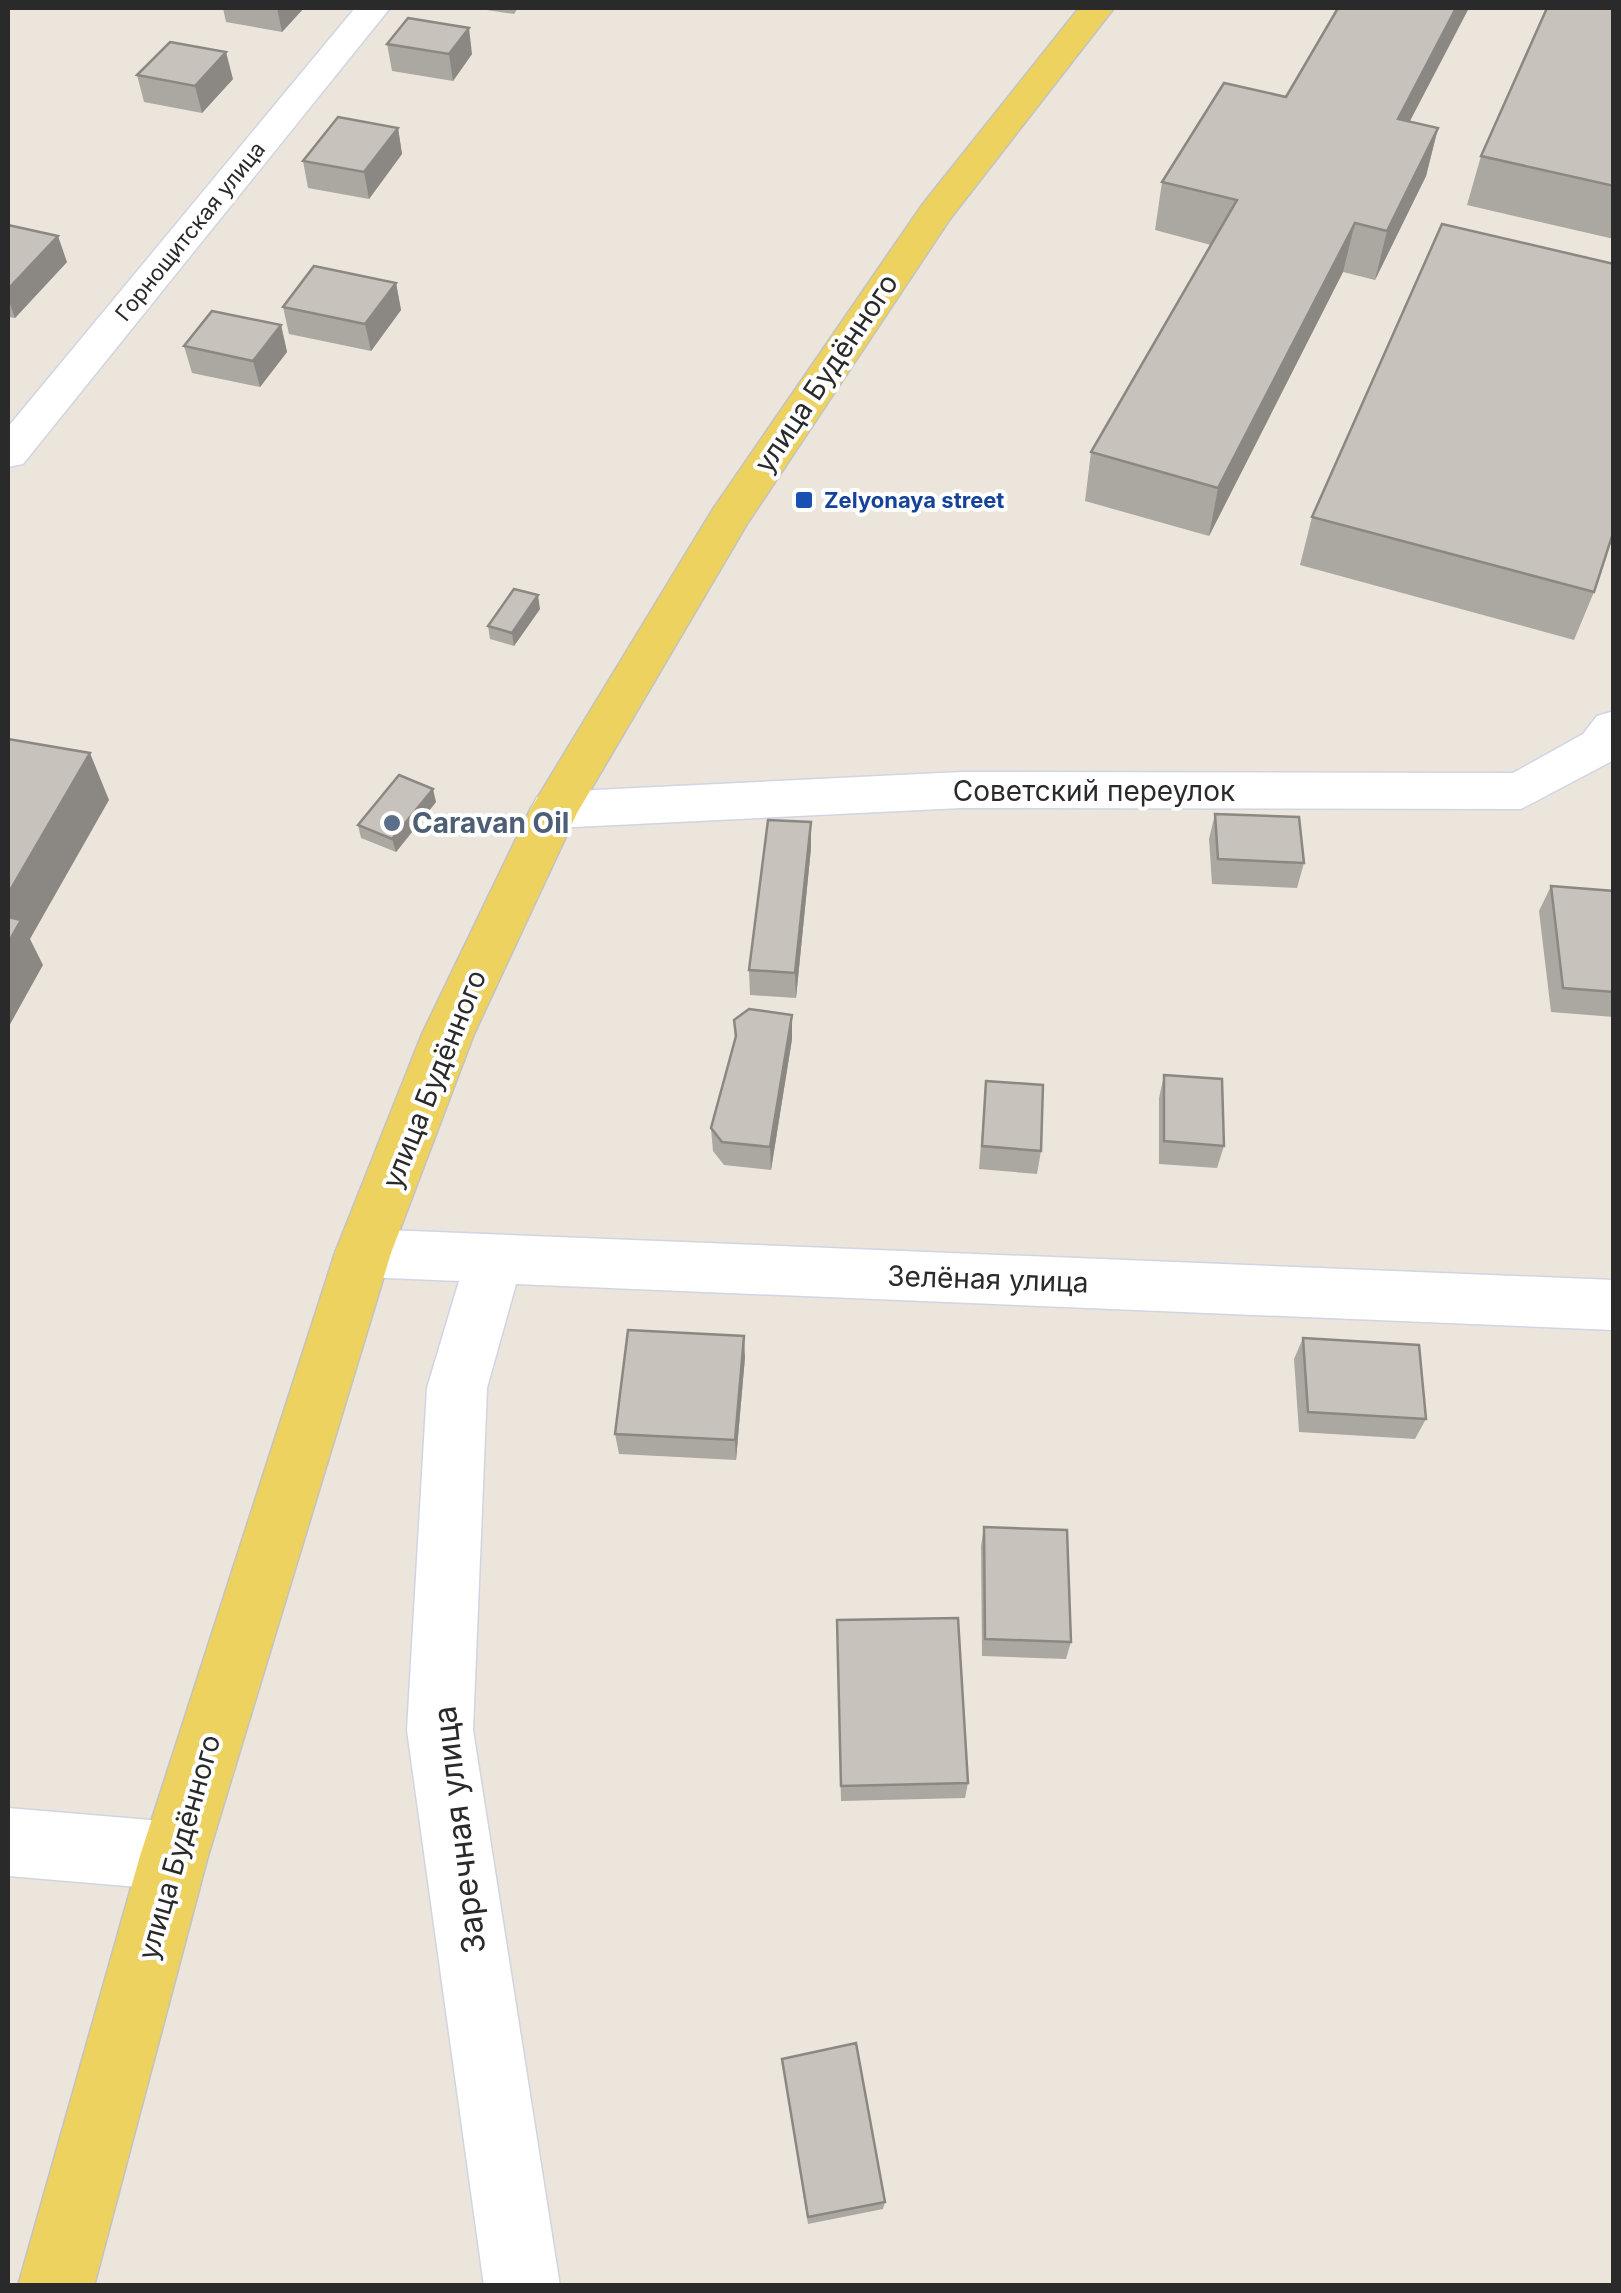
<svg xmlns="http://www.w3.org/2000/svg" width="1621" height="2293" font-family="Inter,sans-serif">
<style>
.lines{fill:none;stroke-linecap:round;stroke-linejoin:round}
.minor-casing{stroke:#d1d4e2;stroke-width:3}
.major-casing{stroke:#c3c3c3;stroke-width:3}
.minor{fill:#fff;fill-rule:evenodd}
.major{fill:#edd25f;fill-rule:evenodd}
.wall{fill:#aba7a1}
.shaded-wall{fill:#8b8883}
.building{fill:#c7c2bb;stroke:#8b8883;stroke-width:2.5}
.transit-dot{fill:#1a4fb4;stroke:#fff;stroke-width:4}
.service-dot{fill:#5c6f8a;stroke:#fff;stroke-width:4}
.labels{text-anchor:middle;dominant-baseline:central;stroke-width:8;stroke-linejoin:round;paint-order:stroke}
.far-street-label{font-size:22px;fill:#2a2a2a;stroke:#fff}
.far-transit-label{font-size:22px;font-weight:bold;fill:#164399;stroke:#fff;text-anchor:start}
.street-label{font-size:28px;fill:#2a2a2a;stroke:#fff}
.service-label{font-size:28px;font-weight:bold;fill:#4e5e75;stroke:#fff;text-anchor:start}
.near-street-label{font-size:32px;fill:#2a2a2a;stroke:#fff}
</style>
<rect width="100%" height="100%" fill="#ece5dc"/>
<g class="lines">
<defs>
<path id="minor" d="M355,8H390L23,464L8,467V427Z
M1614,711V760L1521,809L961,808L554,828L537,823L530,810L537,797L554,792L961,772L1513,773L1583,734L1597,716Z
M363,1229L1614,1280V1330L516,1284L487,1388L473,1730L560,2286H484L407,1730L427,1388L459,1281L363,1277L343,1270L335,1253L343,1236Z
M8,1808L174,1822L198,1832L208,1856L198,1880L174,1890L8,1876Z"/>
<path id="major" d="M1079,8H1114L950,219L747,524L577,813L474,1034L391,1253L208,1856L94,2286H18L140,1856L335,1253L422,1034L530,810L713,509L922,205Z"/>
</defs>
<use href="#minor" class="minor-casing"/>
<use href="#major" class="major-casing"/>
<use href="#minor" class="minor"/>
<use href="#major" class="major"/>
</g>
<path class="wall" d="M223,8H304L282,32L226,22Z
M473,8H518L514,14Z
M1614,8V239L1467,205L1481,156Z
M387,44L472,54L453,81L392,71Z
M137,75L233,79L202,113L144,102Z
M1286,97L1438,128L1426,176L1375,280L1343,272L1209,536L1085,501L1091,452L1211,245L1155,230L1162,182Z
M398,128L402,154L369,199L308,188L303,161Z
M8,225L67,262L15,318L8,317Z
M396,283L401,310L371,351L289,334L283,307Z
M281,325L287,352L260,387L192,373L184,346Z
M1312,517L1594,592L1574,640L1300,565Z
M540,609L514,646L490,639L488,626Z
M436,802L396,852L361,838L358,825Z
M1215,814L1304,863L1297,888L1212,884L1209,839Z
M811,848L796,998L750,995L749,970Z
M1551,886L1614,891V1017L1551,1012L1539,911Z
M734,1020L792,1039L771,1170L724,1165L713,1151L711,1128L735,1041Z
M1164,1075L1224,1146L1217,1168L1159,1164V1098Z
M986,1081L1041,1151L1037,1174L979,1169Z
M1303,1338L1426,1419L1415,1439L1299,1432L1294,1359Z
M745,1357L736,1460L619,1454L615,1434Z
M984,1527L1071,1642L1066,1659L982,1656L981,1546Z
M837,1620L968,1783L965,1798L841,1801Z
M782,2059L885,2202L883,2209L808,2224Z"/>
<path class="shaded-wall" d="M277,8H304L282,32Z
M1456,8H1469L1386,167L1398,119Z
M469,28L472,54L453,81L449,54Z
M226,52L233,79L202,113L195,86Z
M398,128L402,154L369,199L364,172Z
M1438,128L1426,176L1375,280L1387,231Z
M1355,223L1343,272L1209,536L1218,488Z
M58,236L67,262L15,318L8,298V289Z
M396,283L401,310L371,351L365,324Z
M281,325L287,352L260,387L253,361Z
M538,595L540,609L514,646L512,633Z
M90,753L109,800L30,939L43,965L8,1028V894Z
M433,789L436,802L396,852L392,839Z
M811,822V848L796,998L795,973Z
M792,1015V1039L771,1170L770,1147Z
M744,1336L745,1357L736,1460L735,1440Z"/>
<path class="building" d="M1338,8H1456L1398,119L1438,128L1387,231L1355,223L1218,488L1091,452L1237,200L1162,182L1224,83L1286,97Z
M1547,8H1614V186L1481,156Z
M408,18L469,28L449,54L387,44Z
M170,42L226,52L195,86L137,75Z
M338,117L398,128L364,172L303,161Z
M1442,224L1614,264V530L1594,592L1312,517Z
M8,225L58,236L8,289Z
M314,266L396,283L365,324L283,307Z
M212,311L281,325L253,361L184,346Z
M514,589L538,595L512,633L488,626Z
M8,739L90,753L8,894Z
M399,775L433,789L392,839L358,825Z
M1215,814L1299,817L1304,863L1218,859Z
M768,820L811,822L795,973L749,970Z
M1551,886L1614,891V992L1563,988Z
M8,917L21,920L8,943Z
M749,1009L792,1015L770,1147L722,1142L711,1128L736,1036L734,1020Z
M1164,1075L1222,1079L1224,1146L1164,1141Z
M986,1081L1043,1085L1041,1151L982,1146Z
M628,1330L744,1336L735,1440L615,1434Z
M1303,1338L1419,1345L1426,1419L1308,1412Z
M984,1527L1067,1530L1071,1642L985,1639Z
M958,1618L968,1783L841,1786L837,1620Z
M856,2043L885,2202L808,2217L782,2059Z"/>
<rect class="transit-dot" x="794" y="490" width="20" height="20" rx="5"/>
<circle class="service-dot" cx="392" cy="823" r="10"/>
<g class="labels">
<g class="far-street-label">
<text transform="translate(190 231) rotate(-51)">Горнощитская улица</text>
</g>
<g class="far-transit-label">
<text x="824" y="500">Zelyonaya street</text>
</g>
<g class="street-label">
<text transform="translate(826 373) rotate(-56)">улица Будённого</text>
<text x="1094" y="791">Советский переулок</text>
<text transform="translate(434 1079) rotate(-68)">улица Будённого</text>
<text transform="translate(988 1279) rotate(2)">Зелёная улица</text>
<text transform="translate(179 1847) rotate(-74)">улица Будённого</text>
</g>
<g class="service-label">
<text x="412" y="823">Caravan Oil</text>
</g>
<g class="near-street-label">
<text transform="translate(459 1830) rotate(-97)">Заречная улица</text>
</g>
</g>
<rect width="1621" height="2293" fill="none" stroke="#2a2a2a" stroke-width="20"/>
</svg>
